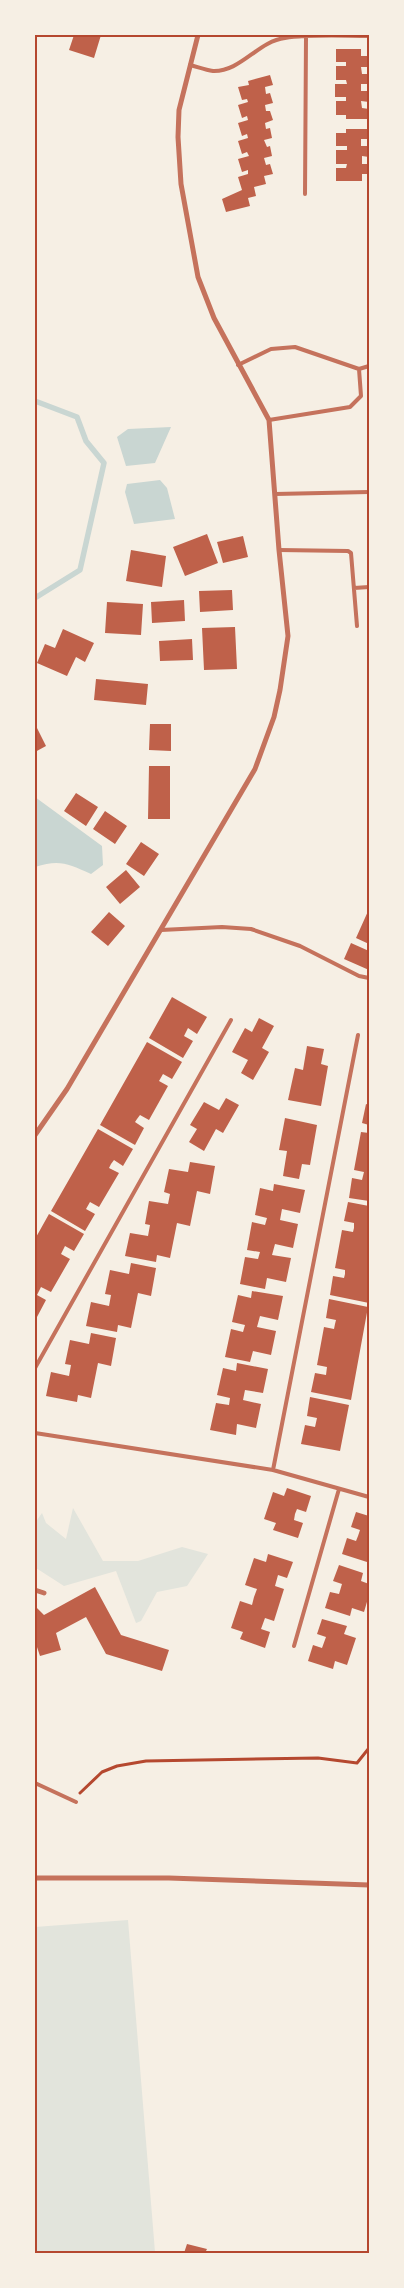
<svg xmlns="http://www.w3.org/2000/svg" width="404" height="2288" font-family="Arial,sans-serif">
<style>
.green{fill:#e2e4dc}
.water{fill:#c9d6d2}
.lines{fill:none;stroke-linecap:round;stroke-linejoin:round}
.stream{stroke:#c9d6d2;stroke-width:5.5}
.building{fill:#bf614a}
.path{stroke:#b5482f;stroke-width:3}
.service{stroke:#c5725c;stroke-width:4}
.minor{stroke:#c5725c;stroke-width:5}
.neatline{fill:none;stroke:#b5482f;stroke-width:2}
</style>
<rect width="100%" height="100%" fill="#f6efe4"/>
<path class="green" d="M73,1508L103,1561H138L182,1547L208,1554L187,1586L157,1592L141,1621L136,1623L116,1571L64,1586L36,1568L35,1523L42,1513L46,1523L66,1539Z
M128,1920L155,2252L35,2253V1927Z"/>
<path class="water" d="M171,427L155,463L126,466L117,437L128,429Z
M160,480L167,488L175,519L134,524L125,492L127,484Z
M35,797L102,846L103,865L91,874C68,864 60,859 35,867Z"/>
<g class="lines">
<path class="stream" d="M35,401L77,417L86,441L104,463L80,570L35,598"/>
</g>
<path class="building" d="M74,35H101L94,58L69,50Z
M336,49H361V56H369V67H361L362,74H369V84H361V91H369V102L361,101L362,108L369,109V119H346V115H336V101H346V97H335V84H347L346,80H336V66H346V62H336Z
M270,75L273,85L265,87L266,94L270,93L273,103L265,105L266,111H270L273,120L265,123L266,129L270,128L272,138L264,140L267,147L270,146L272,156L264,158L266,165L270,164L273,174L264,176L266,184L254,187L256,196L248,198L250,206L226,212L222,199L242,190L238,177L248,174V170L242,172L238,159L249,156L247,152L242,154L238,141L248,138L247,134L242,136L238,123L248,120L247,116L242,118L238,105L248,102L247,99L242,100L238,87L249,85L248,81Z
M346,129H369V139H361V146H369V157L362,156V164H369V174H362V181H336V168H346L347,164H336V150H347V146H336V133H346Z
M207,534L218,563L185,576L173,547Z
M243,536L248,557L223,563L217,542Z
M131,550L166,556L162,587L126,581Z
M232,590L233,610L200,612L199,591Z
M184,600L185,621L152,623L151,602Z
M107,602L143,604L141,635L105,633Z
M235,627L237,669L204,670L202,628Z
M63,629L94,643L85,662L76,657L67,676L37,663L45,644L55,648Z
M192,639L193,660L160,661L159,641Z
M96,679L148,684L146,705L94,700Z
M35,724L46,746L35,752Z
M150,724H171V751L149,750Z
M149,766H170V819H148Z
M76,793L98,807L86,826L64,811Z
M105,811L127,826L115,844L93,829Z
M141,842L159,854L144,876L126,864Z
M126,870L140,887L120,904L106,887Z
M369,909V944L356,938Z
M109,912L125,926L108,946L91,932Z
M351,943L369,951V970L344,959Z
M172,997L207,1017L197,1034L188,1028L184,1036L193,1041L183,1058L149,1038Z
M259,1018L274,1026L262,1048L269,1052L253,1080L241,1073L248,1060L232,1052L245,1028L252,1032Z
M147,1042L182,1062L172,1079L163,1074L159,1081L168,1086L149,1120L140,1115L137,1119L135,1122L144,1128L135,1145L100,1125Z
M307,1046L324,1049L321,1064L328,1066L321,1106L288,1100L295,1068L303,1070Z
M226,1098L239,1105L223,1133L216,1129L204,1151L189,1142L197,1129L190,1125L204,1102L219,1110Z
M366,1104L369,1105V1125L362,1123Z
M285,1118L317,1125L310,1165L302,1164L299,1179L283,1176L287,1151L279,1150Z
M98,1129L133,1149L123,1166L114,1160L111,1164L109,1168L119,1173L99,1207L90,1202L86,1209L95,1214L85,1231L51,1211Z
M361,1132L369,1133V1201L349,1198L352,1178L362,1180L364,1172L354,1170Z
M190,1162L215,1166L210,1194L197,1191L190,1226L177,1223L170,1258L157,1255L156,1262L125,1256L130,1233L148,1236L150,1225L145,1224L149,1201L168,1204L170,1194L164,1192L169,1169L188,1172Z
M274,1184L305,1190L300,1213L282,1209L280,1220L298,1224L293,1248L275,1244L272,1255L291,1258L286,1282L267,1278L265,1289L240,1284L245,1257L258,1259L260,1252L247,1250L252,1222L265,1225L267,1218L255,1215L260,1188L273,1191Z
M348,1202L369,1206V1303L330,1295L333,1276L344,1278L345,1274V1270L335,1268L342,1230L353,1232L354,1228V1223L344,1221Z
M49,1214L84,1234L74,1251L65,1246L61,1254L70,1259L51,1292L41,1287L37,1295L46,1300L37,1317L35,1316V1239Z
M131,1263L156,1268L151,1296L138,1293L131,1328L118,1325L117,1332L86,1326L91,1302L109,1306L111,1295L105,1294L110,1270L129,1274Z
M252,1291L283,1296L278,1320L260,1316L257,1327L276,1331L271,1355L253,1351L250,1362L225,1357L231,1329L243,1332L245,1325L232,1322L238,1295L251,1298Z
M329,1299L368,1307L351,1400L311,1392L315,1373L326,1375L327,1367L317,1365L324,1327L334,1329L335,1324L336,1320L326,1318Z
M91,1333L116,1338L111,1366L98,1363L91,1398L78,1395L77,1402L46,1396L51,1372L69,1376L71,1365L65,1364L70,1340L89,1344Z
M237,1363L268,1369L263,1393L245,1390L243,1400L261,1404L256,1428L237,1424L236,1435L210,1430L216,1403L229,1405L230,1398L217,1395L223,1368L236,1371Z
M310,1397L349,1405L340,1451L301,1444L305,1425L315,1427L317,1418L307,1416Z
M287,1488L311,1496L306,1512L297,1509L295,1514L294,1520L303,1523L298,1538L273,1530L276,1523L264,1519L273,1492L284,1496Z
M356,1512L369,1516V1555L367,1562L342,1554L347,1538L356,1541L358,1536L360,1530L351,1527Z
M268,1554L293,1562L287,1578L278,1575L275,1586L284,1589L274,1621L265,1618L261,1629L270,1632L265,1648L240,1639L243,1632L231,1628L240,1601L252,1605L254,1597L257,1589L245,1585L254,1558L266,1562Z
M339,1565L363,1573L361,1581L369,1584V1595L364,1612L352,1608L350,1616L325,1608L330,1592L339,1594L342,1584L333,1581Z
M95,1587L121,1635L169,1650L162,1671L106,1654L86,1617L56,1633L61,1650L40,1656L35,1641V1606L44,1615Z
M322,1619L347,1626L344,1634L356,1638L347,1665L335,1661L333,1669L308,1661L313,1645L322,1648L326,1637L317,1634Z
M187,2244L207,2249L205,2253H184Z"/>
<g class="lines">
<path class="path" d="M80,1793L102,1772L117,1766L146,1761L318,1758L357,1763L369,1748"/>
<path class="service" d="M190,65C198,67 205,70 213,71C241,72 258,41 285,38C311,34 342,36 369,36
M305,194L306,37
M238,365L271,349L295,347L359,369L369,366
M269,420L350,407L361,396L359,369
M275,494L369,492
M279,550L348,551L351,553L357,626
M354,588L369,587
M161,930L222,927L251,929L300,946L359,976L369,978
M35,1368L231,1020
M35,1433L273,1470L369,1497
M273,1470L358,1035
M294,1646L339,1489
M35,1783L76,1802"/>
<path class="minor" d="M35,1135L67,1089L255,769L274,717L280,690L288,636L279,550L269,420L214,318L198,277L181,184L178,137L179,110L198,35
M35,1590L44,1593
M35,1878H169L369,1885"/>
</g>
<rect width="404" height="2288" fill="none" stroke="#f6efe4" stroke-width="72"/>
<rect x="36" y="36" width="332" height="2216" class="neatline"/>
</svg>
